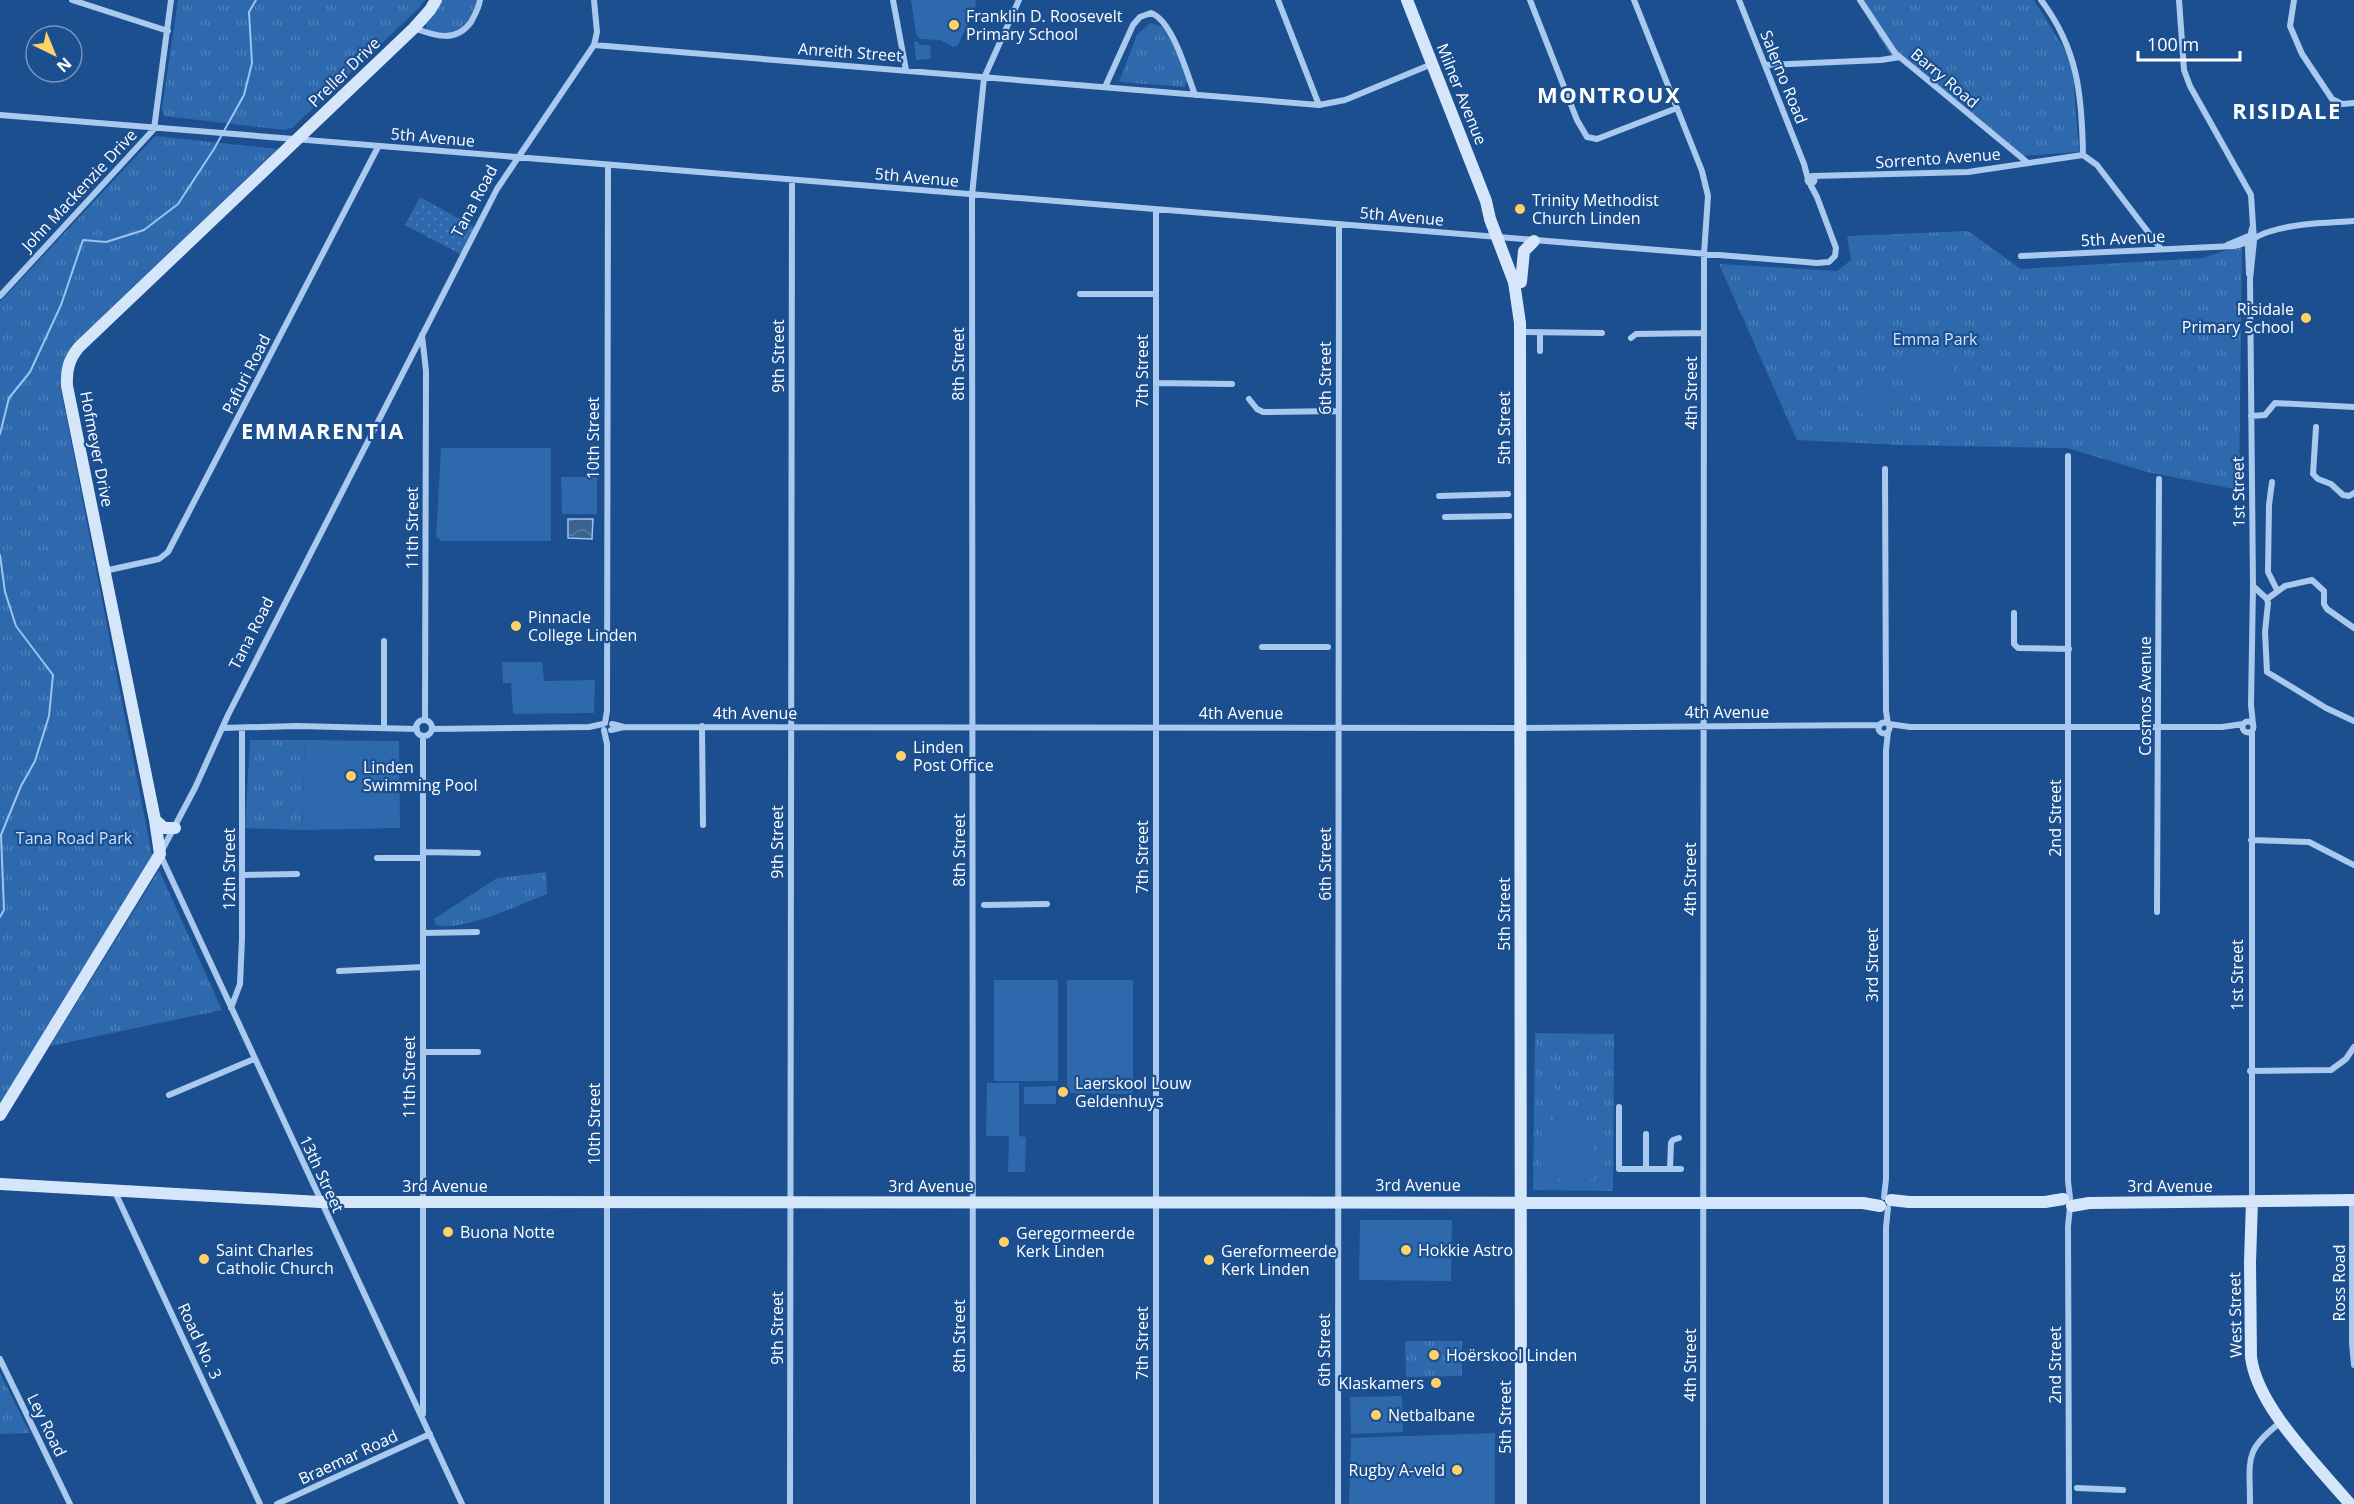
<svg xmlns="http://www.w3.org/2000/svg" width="2354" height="1504" font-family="'Open Sans',sans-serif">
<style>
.grass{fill:url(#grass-tufts)}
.garden{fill:url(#garden-dots)}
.pitch{fill:#2e69ad}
.water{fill:url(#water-waves);stroke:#9cc4f0;stroke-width:1.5}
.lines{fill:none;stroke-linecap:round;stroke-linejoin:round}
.stream{stroke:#9cc4f0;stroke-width:2}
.street{stroke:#a9c9ee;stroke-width:6}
.secondary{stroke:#d6e6fa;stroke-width:12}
.poi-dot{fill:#ffd166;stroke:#1b4f8f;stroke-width:2}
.labels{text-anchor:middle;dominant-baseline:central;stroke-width:4.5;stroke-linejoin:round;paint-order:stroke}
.poi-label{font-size:16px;fill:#fff;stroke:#1b4f8f;text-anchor:start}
.street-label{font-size:16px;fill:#fff;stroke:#1b4f8f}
.park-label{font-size:16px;fill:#cfe3fa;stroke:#1b4f8f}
.district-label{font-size:22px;font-weight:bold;letter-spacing:1.5px;fill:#fff;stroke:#1b4f8f}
</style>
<defs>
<pattern id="grass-tufts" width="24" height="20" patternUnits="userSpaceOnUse" patternTransform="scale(1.5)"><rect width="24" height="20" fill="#2e69ad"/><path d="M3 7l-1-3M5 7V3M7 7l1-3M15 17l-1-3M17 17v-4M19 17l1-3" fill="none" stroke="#4d80b9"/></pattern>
<pattern id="garden-dots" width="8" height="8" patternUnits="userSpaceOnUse" patternTransform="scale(1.5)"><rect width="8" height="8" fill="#2e69ad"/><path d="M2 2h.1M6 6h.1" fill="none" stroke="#4d80b9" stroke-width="1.8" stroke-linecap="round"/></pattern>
<pattern id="water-waves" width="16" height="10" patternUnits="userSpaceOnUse" patternTransform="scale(1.5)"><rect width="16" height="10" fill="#3c6290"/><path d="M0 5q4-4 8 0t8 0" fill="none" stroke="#597aa1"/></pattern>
</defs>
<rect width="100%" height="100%" fill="#1b4f8f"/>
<path class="grass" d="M178,0H425L419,8L293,127L285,130L164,116L162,108Z
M441,0H478C475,23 448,48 426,28V23Z
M1857,0H2034L2072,61L2079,152L2019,156L1889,53Z
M1150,23L1166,28L1188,78L1185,87L1119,82L1137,35Z
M155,136L278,149L71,346L60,385L152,855L0,1106V302Z
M1968,231L2021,269L2203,258L2242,245L2239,490L2147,472L2067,448L1899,445L1797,440L1719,264L1837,271L1851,260L1847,236Z
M250,740H305L302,830L245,828Z
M159,870L222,1010L50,1046Z
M546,872L547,894C518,905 464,932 436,925L434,919L497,878Z
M1535,1033L1614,1034L1613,1191L1533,1190Z
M1405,1341H1462V1376L1406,1377Z
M0,1373L30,1433L0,1434Z"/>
<path class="garden" d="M420,197L476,228L462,255L405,225Z"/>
<path class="pitch" d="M911,0H975L976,5L958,45L953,47L940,40L920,39L916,34Z
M918,41L919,45H930L931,59L916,60L914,42Z
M1924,345L1955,368L1931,398L1901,375Z
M1871,372L1900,395L1876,425L1847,402Z
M441,448H551V541H442L436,537Z
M561,477H597V514H562Z
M502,662H542L544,681L595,680L594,713L513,714L511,683H503Z
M305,740L399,741L400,828L302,830Z
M994,980H1058V1081H994Z
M1067,980H1133V1094L1067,1093Z
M1549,1079L1607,1169L1578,1188L1568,1173L1553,1183L1535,1155L1550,1145L1541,1132L1556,1122L1535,1088Z
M987,1083H1019V1136L1026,1137L1025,1172H1008L1009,1136H986Z
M1056,1086V1104H1024V1087Z
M1360,1220H1452L1451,1281L1359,1280Z
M1402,1396L1403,1432L1351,1434L1350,1397Z
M1495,1433V1504H1349L1351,1438Z"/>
<path class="water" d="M568,519H593L592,539L568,538Z"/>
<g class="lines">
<path class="stream" d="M0,434L9,398L30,372L61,305L83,240L106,242L144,230L178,204L214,149L244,95L252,63L249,12L256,0
M0,555L5,592L16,626L53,675L49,716L35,761L21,786L1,835L4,910L0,917"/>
<path class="street" d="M72,0L168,31
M893,0L906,70
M1278,0L1319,105
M1530,0L1577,120L1587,137L1597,139L1677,108
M1634,0L1702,171L1708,196L1704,254L1703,1504
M1739,0L1804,164L1808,179
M1860,0L1895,53L2028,163
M2041,0C2078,49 2082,95 2083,155L2097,165L2161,249
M2179,0L2184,70L2190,86L2251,195L2254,241L2250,279L2253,586L2251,705L2253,724
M2294,0L2290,26L2302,54L2332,99L2342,104L2354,103
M414,28C435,36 456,43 471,22C475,15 479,8 480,0
M594,45L1319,105L1345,100L1432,64
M1765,65L1881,60L1900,57
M1105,87L1133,25L1140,17L1151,13C1173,21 1187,74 1195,95
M0,115L1817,263L1829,262L1835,256L1836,248L1817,197L1809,182
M1813,176L1968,172L2083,155
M1807.5 180a3.5 3.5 0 1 1 7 0a3.5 3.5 0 1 1-7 0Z
M1156,210V1504
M2227,245L2251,235
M2021,256L2234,246C2251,243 2255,236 2268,232C2295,223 2326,223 2354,221
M2249,274L2248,248L2252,228
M1080,294H1156
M0,296L154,129L171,0
M1520,332L1602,333
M422,335L426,371L425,720
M1631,338L1636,334L1704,333
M1540,351V332
M1156,383L1232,384
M1249,399L1257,409L1263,412L1338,411
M2251,416L2265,415L2275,403L2354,407
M2316,427L2313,474L2318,479L2331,484L2343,495L2349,496L2354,493
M2068,456V1181L2070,1198
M1885,469L1886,711L1888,724
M2272,482L2269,505L2268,572L2277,590
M1439,496L1508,494
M1445,517L1509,516
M104,571L159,559L168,552L378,147
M2253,586L2267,599L2268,603L2265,632L2267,672L2326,708L2354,721
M2267,599L2285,586L2312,580L2324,591V604L2327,609L2354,628
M2014,613V644L2018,648L2069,649
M384,641V727
M1262,647H1328
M416 728a8 8 0 1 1 16 0a8 8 0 1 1-16 0Z
M2242.5 727a5.5 5.5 0 1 1 11 0a5.5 5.5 0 1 1-11 0Z
M1878.5 728a5.5 5.5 0 1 1 11 0a5.5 5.5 0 1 1-11 0Z
M605,723L607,711L608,165
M612,724L624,727L1521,728L1880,725
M1889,724L1910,727H2222L2243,724
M702,726L703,825
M222,728L297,726L417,729
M432,729L589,727L603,724
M604,730L607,744V1504
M611,730L624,727
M2252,731V1201
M2251,840L2309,842L2354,865
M423,852L478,853
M377,858H423
M242,875L297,874
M984,905L1047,904
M2157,912L2159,479
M423,933L477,932
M339,971L423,967
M231,1008L240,984L242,938V728
M423,1052H478
M2250,1071L2331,1070L2346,1059L2354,1047
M169,1095L254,1059
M1619,1107V1169H1681
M1646,1169V1134
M1670,1169L1671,1143L1673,1140L1679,1138
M115,1192L260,1504
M1884,1197L1886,1179V750L1888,732
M2352,1201V1343L2354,1365
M0,1359L70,1504
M423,1414V736
M2077,1488L2123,1490
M277,1504L430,1434
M462,1504L160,854L195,788L228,715L497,189L594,45L597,32L594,0
M790,1504L792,180
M973,1504L972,195L984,78L1019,0
M1338,1504L1339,225
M1886,1504V1227L1888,1208
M2069,1504L2068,1226L2070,1207
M2250,1504C2250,1459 2243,1451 2281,1422"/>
<path class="secondary" d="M1407,0L1486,201L1490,219L1514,282L1520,323L1521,1504
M1521,282L1524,251L1534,241
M155,820L164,828H175
M0,1115L160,854L155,820L67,386C66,370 69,359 79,347L414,28L430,10L436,0
M0,1184L320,1202L1863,1203L1880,1206
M1891,1200L1909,1202H2045L2063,1199
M2252,1201L2250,1262L2251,1357C2257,1407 2318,1466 2350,1504
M2072,1206L2089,1203L2354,1200"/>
</g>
<g class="poi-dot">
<circle cx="954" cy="25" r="6"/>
<circle cx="1520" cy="209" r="6"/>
<circle cx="2306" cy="318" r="6"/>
<circle cx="516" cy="626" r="6"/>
<circle cx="901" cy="756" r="6"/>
<circle cx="351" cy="776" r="6"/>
<circle cx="1063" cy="1092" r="6"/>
<circle cx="448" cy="1232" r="6"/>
<circle cx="1004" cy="1242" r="6"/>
<circle cx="1406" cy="1250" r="6"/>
<circle cx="204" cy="1259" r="6"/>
<circle cx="1209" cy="1260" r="6"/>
<circle cx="1434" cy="1355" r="6"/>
<circle cx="1436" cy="1383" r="6"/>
<circle cx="1376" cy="1415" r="6"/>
<circle cx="1457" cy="1470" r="6"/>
</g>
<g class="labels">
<g class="poi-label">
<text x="966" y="16">Franklin D. Roosevelt<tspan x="966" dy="18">Primary School</tspan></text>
<text x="1532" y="200">Trinity Methodist<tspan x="1532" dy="18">Church Linden</tspan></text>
<text x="2294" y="309" text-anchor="end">Risidale<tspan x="2294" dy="18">Primary School</tspan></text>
<text x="528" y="617">Pinnacle<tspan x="528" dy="18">College Linden</tspan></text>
<text x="913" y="747">Linden<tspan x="913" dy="18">Post Office</tspan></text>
<text x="363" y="767">Linden<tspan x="363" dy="18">Swimming Pool</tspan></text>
<text x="1075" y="1083">Laerskool Louw<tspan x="1075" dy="18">Geldenhuys</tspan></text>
<text x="460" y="1232">Buona Notte</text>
<text x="1016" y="1233">Geregormeerde<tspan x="1016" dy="18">Kerk Linden</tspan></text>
<text x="216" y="1250">Saint Charles<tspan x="216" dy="18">Catholic Church</tspan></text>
<text x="1418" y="1250">Hokkie Astro</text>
<text x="1221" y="1251">Gereformeerde<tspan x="1221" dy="18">Kerk Linden</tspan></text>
<text x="1446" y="1355">Hoërskool Linden</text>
<text x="1424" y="1383" text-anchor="end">Klaskamers</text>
<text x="1388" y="1415">Netbalbane</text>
<text x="1445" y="1470" text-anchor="end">Rugby A-veld</text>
</g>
<g class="street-label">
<text transform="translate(850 52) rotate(4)">Anreith Street</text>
<text transform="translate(344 72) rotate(-44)">Preller Drive</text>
<text transform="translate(1784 77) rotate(68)">Salerno Road</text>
<text transform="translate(1945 78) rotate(40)">Barry Road</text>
<text transform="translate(1462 94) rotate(68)">Milner Avenue</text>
<text transform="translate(433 137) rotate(5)">5th Avenue</text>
<text transform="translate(1938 158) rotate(-4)">Sorrento Avenue</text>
<text transform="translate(917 177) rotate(5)">5th Avenue</text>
<text transform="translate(79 190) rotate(-47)">John Mackenzie Drive</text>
<text transform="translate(474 201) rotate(-62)">Tana Road</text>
<text transform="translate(1402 216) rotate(5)">5th Avenue</text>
<text transform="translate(2123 238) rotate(-3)">5th Avenue</text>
<text transform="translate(778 356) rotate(-90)">9th Street</text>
<text transform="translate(958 364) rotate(-90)">8th Street</text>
<text transform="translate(1142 371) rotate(-90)">7th Street</text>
<text transform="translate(246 374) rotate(-63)">Pafuri Road</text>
<text transform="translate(1325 378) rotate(-90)">6th Street</text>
<text transform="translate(1691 393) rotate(-90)">4th Street</text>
<text transform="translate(1504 428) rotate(-90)">5th Street</text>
<text transform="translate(593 438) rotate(-90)">10th Street</text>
<text transform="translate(97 449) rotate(79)">Hofmeyer Drive</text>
<text transform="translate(2238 492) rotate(-91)">1st Street</text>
<text transform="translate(412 528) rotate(-90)">11th Street</text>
<text transform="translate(251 633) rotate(-63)">Tana Road</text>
<text transform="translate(2145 696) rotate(-90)">Cosmos Avenue</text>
<text x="1727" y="712">4th Avenue</text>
<text x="755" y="713">4th Avenue</text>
<text x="1241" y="713">4th Avenue</text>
<text transform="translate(2055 818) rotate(-90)">2nd Street</text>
<text transform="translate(777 842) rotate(-90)">9th Street</text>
<text transform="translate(959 850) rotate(-90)">8th Street</text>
<text transform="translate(1142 857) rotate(-90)">7th Street</text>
<text transform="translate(1325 864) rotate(-90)">6th Street</text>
<text transform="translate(229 869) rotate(-90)">12th Street</text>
<text transform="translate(1690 879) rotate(-90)">4th Street</text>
<text transform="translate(1504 914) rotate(-90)">5th Street</text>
<text transform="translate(1872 965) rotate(-90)">3rd Street</text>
<text transform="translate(2237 975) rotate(-90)">1st Street</text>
<text transform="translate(409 1077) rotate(-90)">11th Street</text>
<text transform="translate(594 1124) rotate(-90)">10th Street</text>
<text transform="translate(322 1174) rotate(65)">13th Street</text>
<text x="1418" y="1185">3rd Avenue</text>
<text x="445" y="1186">3rd Avenue</text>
<text x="931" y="1186">3rd Avenue</text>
<text x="2170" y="1186">3rd Avenue</text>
<text transform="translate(2339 1283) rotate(-90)">Ross Road</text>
<text transform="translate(2235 1315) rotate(-91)">West Street</text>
<text transform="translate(777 1328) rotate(-90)">9th Street</text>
<text transform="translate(959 1336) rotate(-90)">8th Street</text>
<text transform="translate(200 1341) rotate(65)">Road No. 3</text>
<text transform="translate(1142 1343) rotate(-90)">7th Street</text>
<text transform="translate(1324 1350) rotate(-90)">6th Street</text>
<text transform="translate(1690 1365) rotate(-90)">4th Street</text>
<text transform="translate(2055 1365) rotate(-90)">2nd Street</text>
<text transform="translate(1505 1417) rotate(-90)">5th Street</text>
<text transform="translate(47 1425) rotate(64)">Ley Road</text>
<text transform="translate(348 1457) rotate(-25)">Braemar Road</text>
</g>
<g class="park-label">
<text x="1935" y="339">Emma Park</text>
<text x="74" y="838">Tana Road Park</text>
</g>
<g class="district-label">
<text x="1609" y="94">MONTROUX</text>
<text x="2287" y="110">RISIDALE</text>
<text x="323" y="430">EMMARENTIA</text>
</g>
</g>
<g transform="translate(54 54) rotate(137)"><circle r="28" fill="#1b4f8f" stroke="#7695bc" stroke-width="1.5"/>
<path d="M0-4.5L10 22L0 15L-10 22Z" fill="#ffd166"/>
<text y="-9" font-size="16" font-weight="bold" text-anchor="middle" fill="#ffffff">N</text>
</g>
<path d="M2138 51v9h102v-9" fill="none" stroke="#ffffff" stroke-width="3"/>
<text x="2147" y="51" font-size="18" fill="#ffffff" stroke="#1b4f8f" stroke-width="4.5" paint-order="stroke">100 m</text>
</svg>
